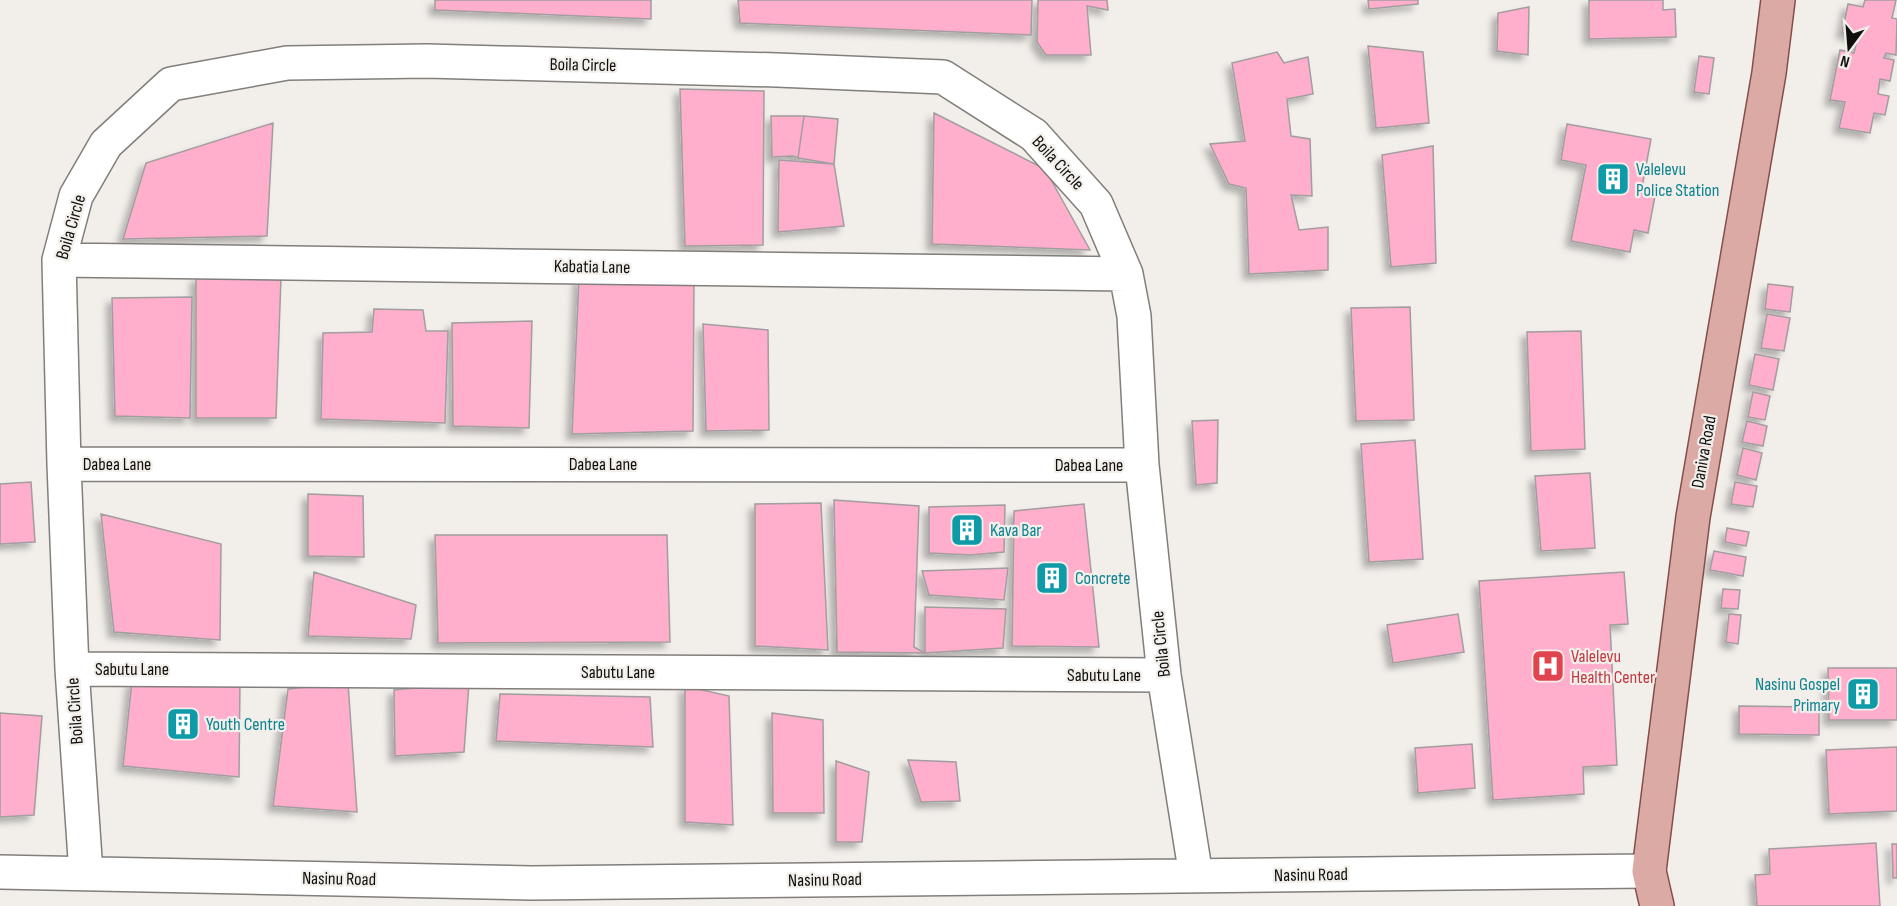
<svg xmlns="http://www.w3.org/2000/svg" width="1897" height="906" font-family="'Sofia Sans Condensed',sans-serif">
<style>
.building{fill:#ffaecc;stroke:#a29d9f;stroke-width:1.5;filter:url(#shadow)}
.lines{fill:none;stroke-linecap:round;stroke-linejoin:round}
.minor-casing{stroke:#817e7b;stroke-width:36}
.major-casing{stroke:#854f49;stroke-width:36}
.minor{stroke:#fff;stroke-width:33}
.major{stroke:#dcaaa5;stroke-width:33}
.labels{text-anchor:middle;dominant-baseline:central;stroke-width:4.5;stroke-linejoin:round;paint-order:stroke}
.street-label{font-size:18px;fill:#100f0e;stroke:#f2efeb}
.culture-label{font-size:18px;fill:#0d838f;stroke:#f2efeb;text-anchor:start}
.health-label{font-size:18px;fill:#be3a42;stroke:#f2efeb;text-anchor:start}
</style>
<defs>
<filter id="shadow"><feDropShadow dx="-5.5" dy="5.5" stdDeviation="3" flood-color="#0004"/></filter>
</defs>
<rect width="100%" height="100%" fill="#f2efeb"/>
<path class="building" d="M435,0H651V19L435,10Z
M738,0H1032L1031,35L740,23Z
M1038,0H1107L1108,10L1087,6L1091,55H1046L1037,42Z
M1368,0H1418V4L1369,9Z
M1589,0H1663V10L1675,9L1676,37L1589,39Z
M1865,0H1896L1892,18L1897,19L1896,55L1886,53L1884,58L1894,60L1890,81L1880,79L1878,94L1889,96L1885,115L1874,113L1870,133L1839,128L1845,102L1830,100L1840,50L1854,53L1858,36L1842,33L1848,4L1863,7Z
M1529,7L1528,55L1497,51L1498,13Z
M1368,46L1423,52L1429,123L1376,128Z
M1277,52L1284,63L1308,57L1313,94L1287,99L1291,136L1310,139L1312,196L1291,195L1299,230L1328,227V270L1249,274L1246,188L1229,184L1210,144L1245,141L1232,63Z
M1699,56L1714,58L1709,94L1694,92Z
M680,89L764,91L763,245L685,246Z
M934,113L1045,169L1090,250L932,244Z
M771,116H804L798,158L793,156L772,157Z
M804,116L838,119L834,164L798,158Z
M273,123L267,236L123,239L146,163Z
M1567,124L1651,139L1641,193L1655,196L1648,233L1634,230L1630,252L1571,241L1586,165L1561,160Z
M1433,146L1436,263L1391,267L1382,155Z
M779,160L834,164L844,226L778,232Z
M196,277H281L276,418H196Z
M579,278L694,280L693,431L572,434Z
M1768,284L1793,287L1790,312L1765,309Z
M192,297L190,418L115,416L112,298Z
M1410,307L1414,420L1356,421L1351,308Z
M374,309L423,310L426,331H448L445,423L321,419L323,333L372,332Z
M1767,314L1790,318L1784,351L1761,348Z
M532,321L529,428L453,426L452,323Z
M703,324L768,330L769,430L706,431Z
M1581,331L1585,449L1531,451L1527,332Z
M1755,354L1779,359L1773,390L1749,385Z
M1753,392L1770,396L1765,420L1748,417Z
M1218,420L1217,483L1196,485L1192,421Z
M1747,421L1767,426L1763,446L1742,442Z
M1415,440L1423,559L1369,562L1361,444Z
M1743,448L1762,453L1756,480L1737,475Z
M1590,473L1595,548L1541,551L1535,476Z
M31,482L35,542L0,544V484Z
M1735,482L1757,486L1753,507L1731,504Z
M308,494L363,496L364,557L308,556Z
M834,500L919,506L914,647L925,653L837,652Z
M821,503L828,650L755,646V504Z
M1084,504L1099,647L1012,646L1014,511Z
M1005,505L1004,552L970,555L929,553V507Z
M101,514L221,544L220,640L114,632Z
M1727,528L1749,532L1746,546L1725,542Z
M435,535H667L670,642L438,643Z
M1714,551L1746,557L1743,576L1710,570Z
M1008,568L1004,600L929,595L922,571Z
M314,572L416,605L411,639L308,636Z
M1624,572L1628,624L1610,625L1617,765L1583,767L1584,794L1493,800L1479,581Z
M1723,589L1740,590L1738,609L1721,608Z
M925,607L1006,609L1003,648L925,653Z
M1458,614L1464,652L1393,663L1387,625Z
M1729,614L1741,615L1738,644L1726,642Z
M1828,668H1897V720H1829Z
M132,681H240L239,777L123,766Z
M348,683L357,812L273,806L288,689Z
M469,683L464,752L395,756L394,690Z
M685,686L729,696L733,825L685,822Z
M500,694L650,697L653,747L496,741Z
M1739,706L1819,707V735L1739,734Z
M0,713L42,716L34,815L0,817Z
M772,713L823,720L824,813H773Z
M1472,744L1475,788L1418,793L1415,748Z
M1897,747V811L1829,814L1826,750Z
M908,760L956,762L960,801L921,802Z
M836,761L869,772L862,842H836Z
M1876,843L1880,906H1757L1755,875L1770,874L1769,849Z
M1892,844H1897V878H1893Z"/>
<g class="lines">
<defs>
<path id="minor" d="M59,260L1126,274
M64,464L1142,465
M72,669L1164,675
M0,872L532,883L1649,871
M86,873L72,669L64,464L59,260L76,196L106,144L171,84L287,63L427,61L777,70L943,77L1034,135L1096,204L1126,274L1134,316L1142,465L1164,675L1196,876"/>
<path id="major" d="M1657,906L1649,871L1693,517L1769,73L1778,0"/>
</defs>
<use href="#minor" class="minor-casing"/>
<use href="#major" class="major-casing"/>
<use href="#minor" class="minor"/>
<use href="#major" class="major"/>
</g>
<defs>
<symbol id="building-square" viewBox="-11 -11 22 22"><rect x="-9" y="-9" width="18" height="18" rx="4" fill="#0f9aa8" stroke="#f2efeb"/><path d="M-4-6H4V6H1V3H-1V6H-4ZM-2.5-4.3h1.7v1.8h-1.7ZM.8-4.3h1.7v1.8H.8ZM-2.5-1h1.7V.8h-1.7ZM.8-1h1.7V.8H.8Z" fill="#fff"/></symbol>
<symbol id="hospital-square" viewBox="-11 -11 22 22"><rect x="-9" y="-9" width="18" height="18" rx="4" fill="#e0444e" stroke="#f2efeb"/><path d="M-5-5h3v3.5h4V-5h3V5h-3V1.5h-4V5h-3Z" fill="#fff"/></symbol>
</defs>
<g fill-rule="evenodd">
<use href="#building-square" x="1594" y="160" width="38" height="38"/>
<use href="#building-square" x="948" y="511" width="38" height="38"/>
<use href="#building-square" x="1033" y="559" width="38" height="38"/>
<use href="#hospital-square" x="1529" y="647" width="38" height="38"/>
<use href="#building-square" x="1844" y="675" width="38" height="38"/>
<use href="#building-square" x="164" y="705" width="38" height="38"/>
</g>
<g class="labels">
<g class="street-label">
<text transform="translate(583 65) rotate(1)">Boila Circle</text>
<text transform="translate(1058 163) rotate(47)">Boila Circle</text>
<text transform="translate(71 227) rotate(-74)">Boila Circle</text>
<text transform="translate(592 267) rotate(1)">Kabatia Lane</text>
<text transform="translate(1704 452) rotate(-80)">Daniva Road</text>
<text x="117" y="464">Dabea Lane</text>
<text x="603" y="464">Dabea Lane</text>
<text x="1089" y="465">Dabea Lane</text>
<text transform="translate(1161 644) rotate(-96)">Boila Circle</text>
<text x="132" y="669">Sabutu Lane</text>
<text x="618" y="672">Sabutu Lane</text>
<text x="1104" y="675">Sabutu Lane</text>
<text transform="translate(75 711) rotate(-94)">Boila Circle</text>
<text transform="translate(1311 875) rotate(-1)">Nasinu Road</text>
<text transform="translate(339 879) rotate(1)">Nasinu Road</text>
<text transform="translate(825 880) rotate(-1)">Nasinu Road</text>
</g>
<g class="culture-label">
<text x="1636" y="169">Valelevu<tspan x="1636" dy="21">Police Station</tspan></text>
<text x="990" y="530">Kava Bar</text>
<text x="1075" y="578">Concrete</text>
<text x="1840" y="684" text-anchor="end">Nasinu Gospel<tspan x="1840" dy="21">Primary</tspan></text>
<text x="206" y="724">Youth Centre</text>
</g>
<g class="health-label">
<text x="1571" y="656">Valelevu<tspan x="1571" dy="21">Health Center</tspan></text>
</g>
</g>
<g transform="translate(1849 48) rotate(196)" stroke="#f2efeb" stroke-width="4.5" paint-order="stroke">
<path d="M0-4.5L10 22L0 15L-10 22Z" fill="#100f0e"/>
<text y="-9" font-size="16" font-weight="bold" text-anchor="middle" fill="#100f0e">N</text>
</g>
</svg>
